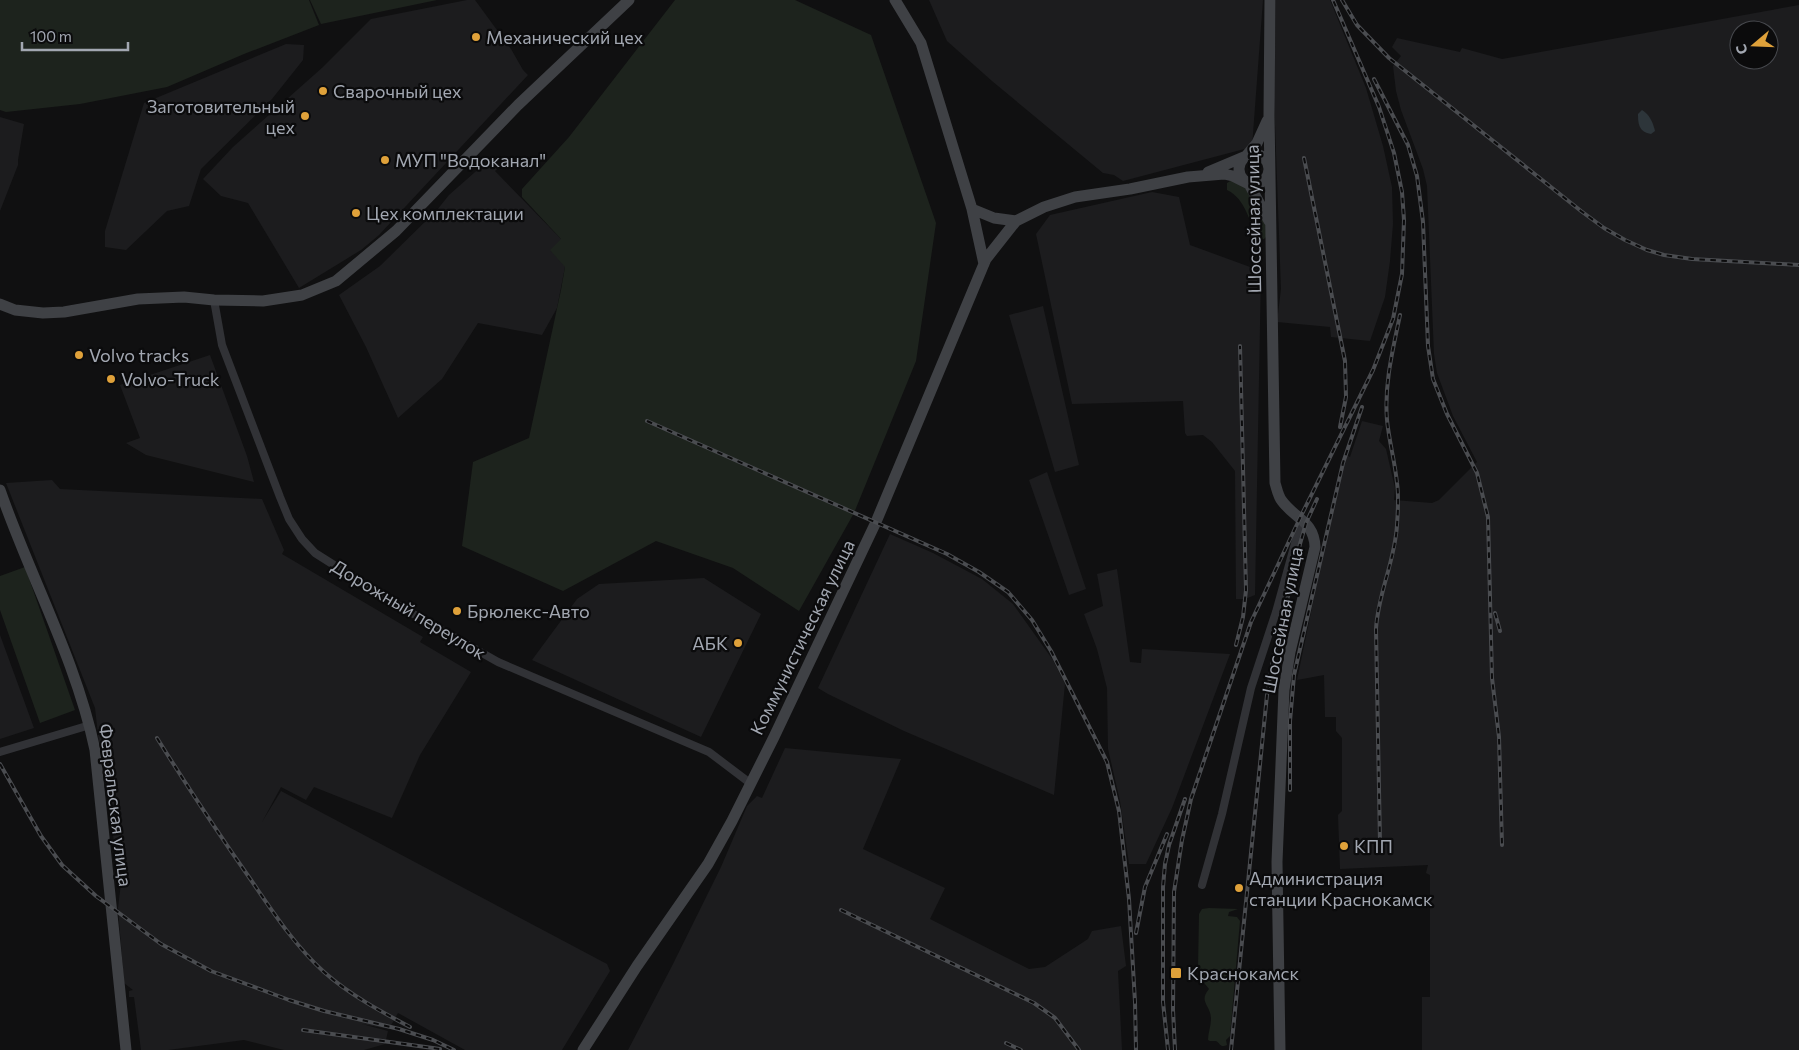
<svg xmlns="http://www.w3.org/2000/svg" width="1799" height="1050" font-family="Commissioner,sans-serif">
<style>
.built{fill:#1c1c1e;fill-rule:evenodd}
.green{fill:#1d231d}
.water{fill:#2d353a}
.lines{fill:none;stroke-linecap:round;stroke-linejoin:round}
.street{stroke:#313236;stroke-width:8}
.secondary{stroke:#3f4145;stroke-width:11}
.rail-casing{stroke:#4a4c50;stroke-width:4}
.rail{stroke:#0b0b0c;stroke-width:2;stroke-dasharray:5.5;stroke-linecap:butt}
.poi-dot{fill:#dfa13a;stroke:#0b0b0c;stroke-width:2}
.labels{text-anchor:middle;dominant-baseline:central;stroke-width:4.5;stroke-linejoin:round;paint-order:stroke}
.poi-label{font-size:18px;fill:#a2a7b1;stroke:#0b0b0c;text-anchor:start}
.street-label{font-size:18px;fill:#a2a7b1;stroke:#0b0b0c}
</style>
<rect width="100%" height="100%" fill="#101011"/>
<path class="built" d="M467,0H475L511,49L523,70L528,75L379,235L361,250L299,288L248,203L221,196L203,179L233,147L323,67L371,19Z
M929,0H1263L1252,147L1123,181L1114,175L1103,173L992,81L947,41Z
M1276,0H1330L1366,88L1383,146L1392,187L1393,224L1390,261L1385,297L1370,341L1331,337L1330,327L1277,322L1281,289L1274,97Z
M1799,5V1050H1422V997H1430V875L1426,873L1428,865L1340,869L1338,815L1342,811V738L1336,731V717H1325L1324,675L1297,680L1342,462L1344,454L1350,457L1362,421L1383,426L1379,441L1386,449L1395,488L1394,500L1432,503L1439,500L1477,462L1453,416L1437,373L1434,354L1427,186L1423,169L1401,110L1396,91L1393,66L1401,56L1392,47L1397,38L1460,52L1462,48L1502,59ZM1739,30H1769V60H1739Z
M286,44L304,45L303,60L272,99L201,169L189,206L167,211L126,250L105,247V231L144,103Z
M0,117L24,124L18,160V165L0,211Z
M491,158L499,167L495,171L561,239L565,267L557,308L542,335L478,323L442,379L398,418L366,347L339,295L380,266L437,210L449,195Z
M1152,192L1179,197L1190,245L1261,271L1255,595L1245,599H1236L1235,471L1212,442L1203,435L1187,436L1185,433L1183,401L1072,404L1036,234L1050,215Z
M1043,306L1079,465L1055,472L1009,315Z
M210,355L247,456L254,482L146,455L126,443L140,438L120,385Z
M1047,472L1086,589L1069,595L1029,480Z
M52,480L60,489L262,499L284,550L282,554L423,637L420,642L471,672L420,755L392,818L314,787L306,800L281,787L262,822L281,791L607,964L610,971L562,1050H465L398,1013L389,1029L362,1024L388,1031L385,1044L364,1050H284L244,1040L168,1050H141L134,997H129V991L133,990L124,983L118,908L121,883L120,877L117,873L105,754L100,752L95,708L6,483Z
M890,534L933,553L982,579L1013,604L1053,660L1065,684L1054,795L904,731L828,694L818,688Z
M1117,569L1130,662L1141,663L1142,649L1230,654L1172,808L1146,864H1129L1120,801L1108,749L1107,688L1097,649L1084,614L1103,606L1097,574Z
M704,578L761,614L701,737L532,660L577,599L599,584Z
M0,635L34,728L0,739Z
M785,748L901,759L863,849L945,888L930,919L1029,969L1045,967L1088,939L1092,931L1121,926L1126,966L1118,971L1122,1050H628L672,966L721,867L747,806L757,796L762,798Z"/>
<path class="green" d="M0,0H309L319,25L244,54L167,87L80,104L6,112L0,110Z
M310,0H437L321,24Z
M675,0H795L871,35L936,223L916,361L854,513L799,611L733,568L656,541L563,591L462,546L473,462L529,438L561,290L565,267L550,250L561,239L522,197V189L569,137Z
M1232,180L1244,186L1266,219V237L1264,239H1258C1249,222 1246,199 1227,190V183Z
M25,567L75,710L40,723L0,610V576Z
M1209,908L1238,909L1229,912L1228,916L1237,917L1240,921L1230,1036L1226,1040L1227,1045C1220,1048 1221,1044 1216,1041H1210L1208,1040C1208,1033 1211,1026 1211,1019C1211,1005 1198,1002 1209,989L1201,979L1198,968L1199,914L1202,909Z"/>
<path class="water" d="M1642,110C1649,114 1653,122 1655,131L1651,134C1639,132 1638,124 1638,114Z"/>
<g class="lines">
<path class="street" d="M214,300L222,345L280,497L289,519L302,539L315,553L394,603L498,662L709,752L750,783
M0,752L90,725
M1202,885L1222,814L1251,688L1276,612L1300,525"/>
<path class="secondary" d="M895,0L921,43L972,209L984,264
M1270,0L1269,115L1275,483C1277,489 1278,496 1282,501C1295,519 1314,521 1315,547L1290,652L1284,690L1277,862L1280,1050
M1239 169a15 15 0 1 1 30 0a15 15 0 1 1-30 0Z
M1208,172L1246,156L1257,143L1267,121
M972,209L994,218L1016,221L1044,207L1075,197L1130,189L1188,177L1224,174L1233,176L1249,184L1269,221
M0,304L15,310L43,313L64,312L138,299L184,297L214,300L263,301L302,295L336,281L396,231L518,105L629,0
M0,490C30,577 76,659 95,750L126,1050
M583,1050L637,966L708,864L732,821L774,737L876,522L986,259L1016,221"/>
<defs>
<path id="rail" d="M1342,0L1357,25L1389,58L1581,211L1604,228L1625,240L1647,250L1664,255L1692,259L1799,265
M1374,79L1408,145L1417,176L1423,222L1428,346L1433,379L1447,414L1477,473L1488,517L1492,678L1499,737L1502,845
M1304,158L1345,361L1346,397L1340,427
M647,421L947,554L979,572L1008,592L1032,620L1051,651L1107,762L1119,811L1129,899L1135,1002L1136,1050
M1495,613L1500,631
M1236,645L1243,617L1246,590L1240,346
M157,738C187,786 218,833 251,880C273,912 295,946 324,972C350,995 380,1011 410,1027
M0,764L41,836L62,865L96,896L161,944L211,971L289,1000L324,1011L399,1029L433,1040L454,1050
M1290,790V721L1294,675L1343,463L1362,407
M1380,843L1376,629C1378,593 1395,561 1397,525C1398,511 1399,497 1397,483C1395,462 1389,441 1387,420C1384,384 1393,349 1400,315
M841,910L1034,1003L1055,1018L1079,1050
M1136,933L1145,887L1167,834
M303,1030L440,1049
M1006,1043L1021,1050
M1168,1050L1163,1002V887L1165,864L1169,845L1185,799
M1175,1050L1173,1010L1174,892L1182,840L1191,799L1251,622L1300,518L1373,370L1393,319L1402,274L1404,220L1402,192L1394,153L1379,107L1333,0
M1231,1050L1267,695L1272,665L1300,544L1306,523L1317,499"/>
</defs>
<use href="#rail" class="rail-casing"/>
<use href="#rail" class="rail"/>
</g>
<g class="poi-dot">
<circle cx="476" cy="37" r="5"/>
<circle cx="323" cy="91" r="5"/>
<circle cx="305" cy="116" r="5"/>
<circle cx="385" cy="160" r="5"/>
<circle cx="356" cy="213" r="5"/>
<circle cx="79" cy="355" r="5"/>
<circle cx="111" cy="379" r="5"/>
<circle cx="457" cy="611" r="5"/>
<circle cx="738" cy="643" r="5"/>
<circle cx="1344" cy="846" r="5"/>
<circle cx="1239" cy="888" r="5"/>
<rect x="1170" y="967" width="12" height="12" rx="2.5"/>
</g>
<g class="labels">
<g class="poi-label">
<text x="486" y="37">Механический цех</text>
<text x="333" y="91">Сварочный цех</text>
<text x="295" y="106" text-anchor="end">Заготовительный<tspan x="295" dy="21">цех</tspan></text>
<text x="395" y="160">МУП "Водоканал"</text>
<text x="366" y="213">Цех комплектации</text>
<text x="89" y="355">Volvo tracks</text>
<text x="121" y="379">Volvo-Truck</text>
<text x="467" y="611">Брюлекс-Авто</text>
<text x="728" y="643" text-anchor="end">АБК</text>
<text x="1354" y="846">КПП</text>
<text x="1249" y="878">Администрация<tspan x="1249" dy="21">станции Краснокамск</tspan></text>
<text x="1187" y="973">Краснокамск</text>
</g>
<g class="street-label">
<text transform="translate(1253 219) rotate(-91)">Шоссейная улица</text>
<text transform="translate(409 609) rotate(31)">Дорожный переулок</text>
<text transform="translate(1282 620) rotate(-79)">Шоссейная улица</text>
<text transform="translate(802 637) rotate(-64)">Коммунистическая улица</text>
<text transform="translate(116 805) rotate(83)">Февральская улица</text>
</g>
</g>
<g transform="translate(1754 45) rotate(251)"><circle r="24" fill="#0b0b0c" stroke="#47494e"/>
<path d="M0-4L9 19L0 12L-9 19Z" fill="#dfa13a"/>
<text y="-8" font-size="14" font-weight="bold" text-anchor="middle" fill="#a2a7b1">С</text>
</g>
<path d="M22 42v8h106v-8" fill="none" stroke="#a2a7b1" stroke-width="2.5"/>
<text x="30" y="42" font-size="15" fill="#a2a7b1" stroke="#0b0b0c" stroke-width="4" paint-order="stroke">100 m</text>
</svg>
